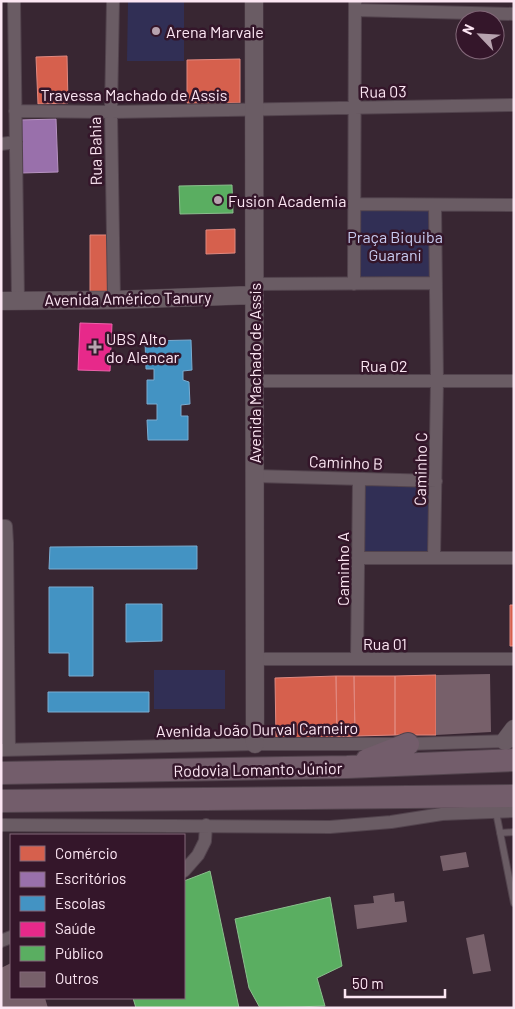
<svg xmlns="http://www.w3.org/2000/svg" width="515" height="1009" font-family="Barlow,sans-serif">
<style>
.green{fill:#312f55}
.shops{fill:#d6604d;stroke:#e1887f}
.offices{fill:#9970ab;stroke:#b793c1}
.schools{fill:#4393c3;stroke:#7aacd1}
.health{fill:#e7298a;stroke:#ed62aa}
.public{fill:#5aae61;stroke:#8bbf8d}
.building{fill:#77606a}
.lines{fill:none;stroke-linecap:round;stroke-linejoin:round}
.lane-casing{stroke:#52434d;stroke-width:8}
.street-casing{stroke:#52434d;stroke-width:14}
.secondary-casing{stroke:#52434d;stroke-width:19}
.highway-casing{stroke:#52434d;stroke-width:24}
.lane{stroke:#6a5c64;stroke-width:6}
.street{stroke:#6a5c64;stroke-width:12}
.secondary{stroke:#6a5c64;stroke-width:18}
.highway{stroke:#735d6b;stroke-width:22}
.poi-dot{fill:#b7a3af;stroke:#34162a;stroke-width:2}
.labels{text-anchor:middle;dominant-baseline:central;stroke-width:5;stroke-linejoin:round;paint-order:stroke}
.poi-label{font-size:16px;fill:#fce6f3;stroke:#34162a;text-anchor:start}
.street-label{font-size:16px;fill:#fce6f3;stroke:#34162a}
.park-label{font-size:16px;fill:#c8cbf0;stroke:#34162a}
</style>
<rect width="100%" height="100%" fill="#382632"/>
<path class="green" d="M128,1H184V61H127Z
M430,209L431,281L360,282V210Z
M363,486H434L433,554L362,553Z
M154,670H225V709H154Z"/>
<path class="shops" d="M67,56L68,103L38,104L36,57Z
M240,59V103H187V60Z
M235,229V253L206,254V230Z
M90,235H111L112,293H90Z
M510,605H514V646H510Z
M436,675V735H395V676Z
M336,676L337,737L276,738L275,678Z
M336,676H354L355,736L337,737Z
M354,676H395V735L355,736Z"/>
<path class="offices" d="M56,119L58,172L21,173L20,120Z"/>
<path class="schools" d="M191,340L192,370L183,371V380L189,382L190,404L181,405V416H188V440H148L147,420H157V404H147V380H154V369H146L145,341Z
M197,546V569H49L50,547Z
M49,587H93V676H69V653H49Z
M126,604H162V641L126,642Z
M48,692H149V712H48Z"/>
<path class="health" d="M80,323L112,324L110,371L78,370Z"/>
<path class="public" d="M232,185L233,213L180,214L179,186Z
M210,871L239,1008H136L133,998H184V881Z
M330,897L342,966L317,978L325,1006L260,1008L249,988L235,919Z"/>
<path class="building" d="M490,674L491,732L436,735V675Z
M466,852L469,867L443,871L440,856Z
M394,893L395,902L404,901L407,922L357,929L354,905L374,903L373,896Z
M484,934L491,971L473,974L466,938Z
M11,963V998H45L48,1008H1V968Z"/>
<g class="lines">
<defs>
<path id="lane" d="M496,812L514,903
M500,833L514,832"/>
<path id="street" d="M14,1L18,301
M113,1L111,112L114,300
M355,10L514,14
M15,111L111,112L514,105
M1,144L16,142
M354,204L514,205
M254,284L436,283
M354,284L355,1
M254,381H514
M255,476L436,481
M1,526H6L7,543L9,750
M358,558H514
M434,558L437,381L435,205
M255,659H514
M357,659L359,479
M1,750L255,744H408L514,741
M1,825L330,827L391,822L442,814L514,811
M184,871L198,855L205,841L206,825
M1,941L11,937"/>
<path id="secondary" d="M254,1L255,744
M1,301L114,300L254,295
M505,741L514,729"/>
<path id="highway" d="M367,760L408,744
M1,773L347,767L514,760
M1,801L514,796"/>
</defs>
<use href="#lane" class="lane-casing"/>
<use href="#street" class="street-casing"/>
<use href="#secondary" class="secondary-casing"/>
<use href="#highway" class="highway-casing"/>
<use href="#lane" class="lane"/>
<use href="#street" class="street"/>
<use href="#secondary" class="secondary"/>
<use href="#highway" class="highway"/>
</g>
<g class="poi-dot">
<circle cx="156" cy="31" r="5"/>
<circle cx="218" cy="200" r="5"/>
<path d="M92.5 339.5h5v5h5v5h-5v5h-5v-5h-5v-5h5z"/>
</g>
<g class="labels">
<g class="poi-label">
<text x="166" y="31">Arena Marvale</text>
<text x="228" y="200">Fusion Academia</text>
<text x="106" y="338">UBS Alto<tspan x="106" dy="18">do Alencar</tspan></text>
</g>
<g class="street-label">
<text transform="translate(383 91) rotate(-1)">Rua 03</text>
<text x="134" y="94">Travessa Machado de Assis</text>
<text transform="translate(95 151) rotate(-91)">Rua Bahia</text>
<text transform="translate(128 298) rotate(-1)">Avenida Américo Tanury</text>
<text x="384" y="365">Rua 02</text>
<text transform="translate(254 373) rotate(-90)">Avenida Machado de Assis</text>
<text transform="translate(346 462) rotate(2)">Caminho B</text>
<text transform="translate(420 469) rotate(-89)">Caminho C</text>
<text transform="translate(342 569) rotate(-90)">Caminho A</text>
<text x="385" y="643">Rua 01</text>
<text transform="translate(257 729) rotate(-1)">Avenida João Durval Carneiro</text>
<text transform="translate(258 769) rotate(-1)">Rodovia Lomanto Júnior</text>
</g>
<g class="park-label">
<text x="395" y="236">Praça Biquiba<tspan x="395" dy="18">Guarani</tspan></text>
</g>
</g>
<rect width="515" height="1009" fill="none" stroke="#fce6f3" stroke-width="5"/>
<rect x="10" y="834" width="175" height="165" fill="#34162a" stroke="#84697a"/>
<rect x="20" y="846" width="25" height="15" fill="#d6604d" stroke="#84697a"/>
<text x="55" y="859" font-size="15" fill="#fce6f3">Comércio</text>
<rect x="20" y="872" width="25" height="15" fill="#9970ab" stroke="#84697a"/>
<text x="55" y="884" font-size="15" fill="#fce6f3">Escritórios</text>
<rect x="20" y="896" width="25" height="15" fill="#4393c3" stroke="#84697a"/>
<text x="55" y="909" font-size="15" fill="#fce6f3">Escolas</text>
<rect x="20" y="922" width="25" height="15" fill="#e7298a" stroke="#84697a"/>
<text x="55" y="934" font-size="15" fill="#fce6f3">Saúde</text>
<rect x="20" y="946" width="25" height="15" fill="#5aae61" stroke="#84697a"/>
<text x="55" y="959" font-size="15" fill="#fce6f3">Público</text>
<rect x="20" y="972" width="25" height="15" fill="#77606a" stroke="#84697a"/>
<text x="55" y="984" font-size="15" fill="#fce6f3">Outros</text>
<g transform="translate(480 35) rotate(295)"><circle r="24" fill="#34162a" stroke="#84697a"/>
<path d="M0-4L9 19L0 12L-9 19Z" fill="#b7a3af"/>
<text y="-8" font-size="14" font-weight="bold" text-anchor="middle" fill="#fce6f3">N</text>
</g>
<path d="M345 989v8h100v-8" fill="none" stroke="#fce6f3" stroke-width="2.5"/>
<text x="352" y="989" font-size="15" fill="#fce6f3" stroke="#34162a" stroke-width="4" paint-order="stroke">50 m</text>
</svg>
